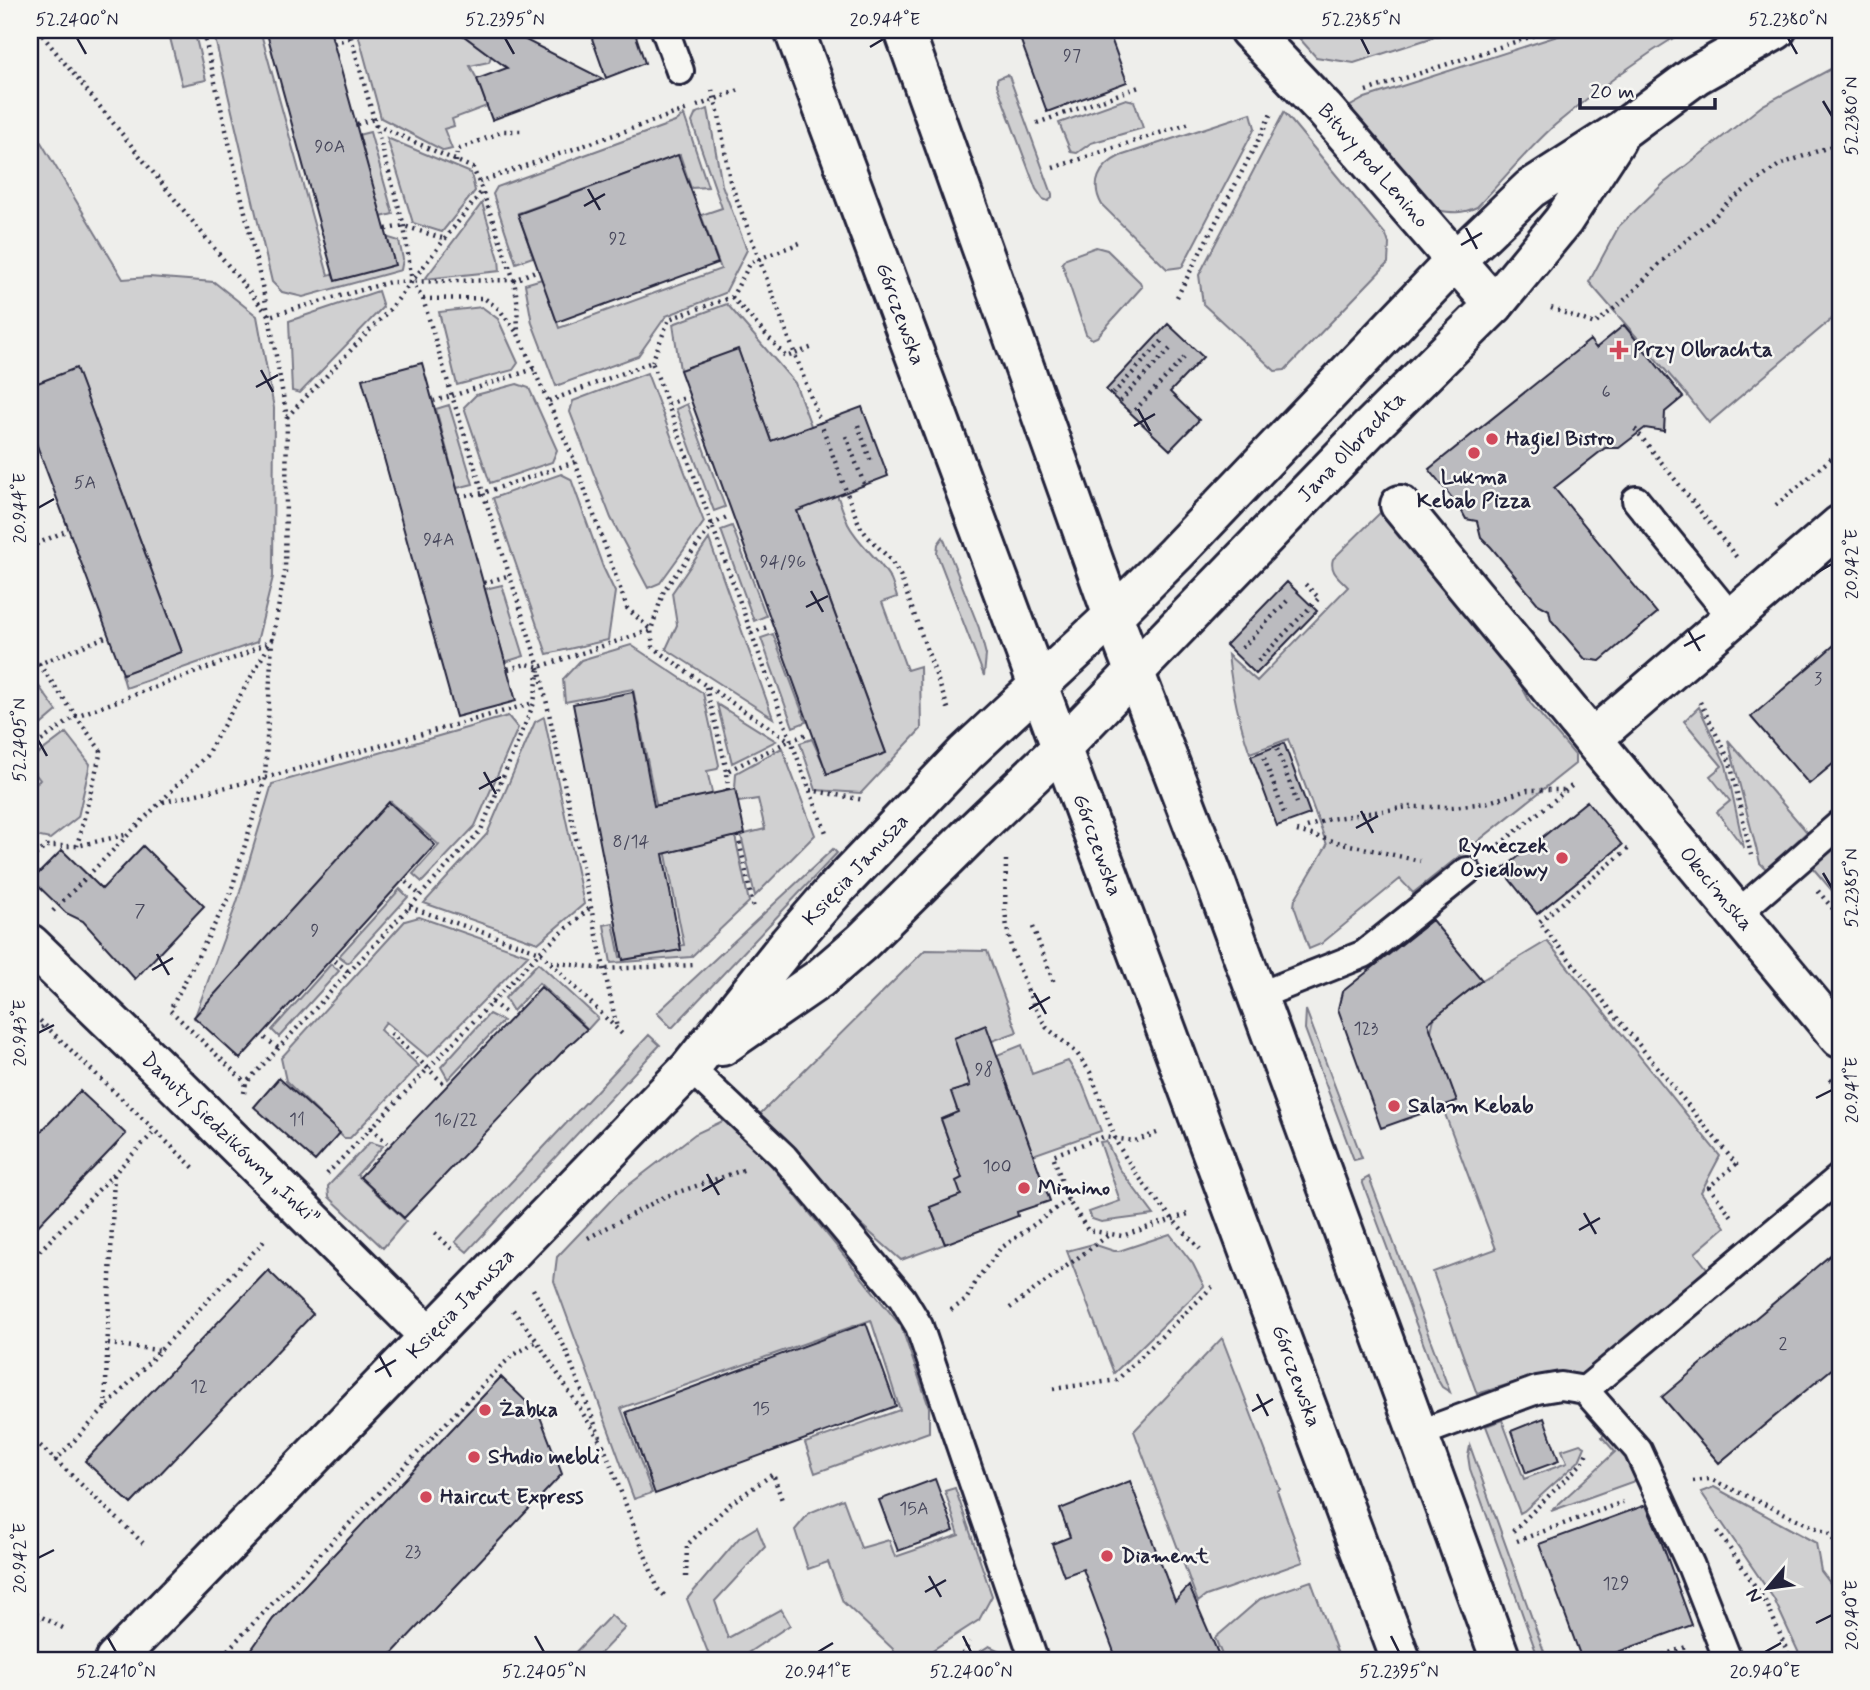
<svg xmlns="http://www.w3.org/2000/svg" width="1870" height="1690" font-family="Mynerve,sans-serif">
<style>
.green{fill:#d0d0d1;stroke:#797986;stroke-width:2}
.building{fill:#bbbbbf;stroke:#22223b;stroke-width:2}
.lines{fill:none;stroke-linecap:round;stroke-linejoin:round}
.service-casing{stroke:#22223b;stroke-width:32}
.minor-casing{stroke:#22223b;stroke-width:44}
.tertiary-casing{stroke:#22223b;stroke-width:44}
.secondary-casing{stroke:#22223b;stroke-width:44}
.path{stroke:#22223b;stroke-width:4.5;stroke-dasharray:2 5;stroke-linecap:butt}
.service{stroke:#f6f6f2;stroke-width:26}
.minor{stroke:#f6f6f2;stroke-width:38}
.tertiary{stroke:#f6f6f2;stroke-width:38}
.secondary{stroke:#f6f6f2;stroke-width:38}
.ticks{fill:none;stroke:#22223b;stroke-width:2.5}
.poi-dot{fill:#d1495b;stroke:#f6f6f2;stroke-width:2.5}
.labels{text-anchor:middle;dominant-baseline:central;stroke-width:5;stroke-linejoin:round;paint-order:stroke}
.number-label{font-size:18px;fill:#48485c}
.street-label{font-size:21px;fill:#22223b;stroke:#f6f6f2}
.poi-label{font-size:21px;font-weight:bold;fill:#22223b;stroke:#f6f6f2;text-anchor:start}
.neatline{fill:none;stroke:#22223b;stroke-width:2.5}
.ticks-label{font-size:18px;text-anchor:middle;fill:#22223b}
</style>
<rect width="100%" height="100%" fill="#eeeeeb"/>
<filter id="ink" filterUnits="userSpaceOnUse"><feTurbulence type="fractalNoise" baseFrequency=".0143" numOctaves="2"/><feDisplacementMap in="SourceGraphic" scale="14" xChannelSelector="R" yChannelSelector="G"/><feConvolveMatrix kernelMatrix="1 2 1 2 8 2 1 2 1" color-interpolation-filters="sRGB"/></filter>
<g filter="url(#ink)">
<path class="green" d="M168,30H194L206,80L182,85Z
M213,30H260L328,275L392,258L386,237L399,241L403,259L401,270L303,297L282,292L272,282Z
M357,30H462L464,36L491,56L489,62L470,66L477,79L487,106L452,119L454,126L444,129L452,149L444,151L381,118Z
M1292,30H1456L1354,63L1316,57Z
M1576,30H1686C1640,58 1596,90 1555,125C1527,150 1503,180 1477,207C1462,214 1452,213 1436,210L1347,108L1365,98Z
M1840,64V312L1709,423L1686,394L1589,282L1619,226L1664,183L1763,105Z
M1006,75L1009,76L1052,194V198L1048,201L1043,199L1036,189L997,85V79Z
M1126,99L1134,101L1143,128L1091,143L1077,153L1071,152L1059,123Z
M708,109L722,185L747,250L725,293L666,316L638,356L556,386L532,323L525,284L542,279L559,328L721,269L701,215L722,208L692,122L696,113Z
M1284,112L1386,235L1389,244L1388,263L1285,370L1275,371L1203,304L1199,275Z
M1251,113L1255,128L1182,267L1167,269L1102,205C1090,184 1099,166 1120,156Z
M684,115L708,187L691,188L680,155L518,213L533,257L516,263L493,194L497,187L675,122Z
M30,124L123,279L149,277L214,282L257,316L274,408L273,577L257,642L126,688L122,674L182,652L76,369L30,386Z
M370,132L393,214L381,217L358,135Z
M387,138L471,173L475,191L442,232L413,223Z
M482,203L499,259L500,271L425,279Z
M1096,247L1107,250L1140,282L1142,287L1097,337L1092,339L1086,334L1062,263L1066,258Z
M378,291L383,307L300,393L292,391L289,321Z
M727,304L795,383L848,524C859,545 880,559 891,580C893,585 895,591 897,597L882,602L907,670L920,666L921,729L861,793L816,790L800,743L812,739L828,774L886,753L738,350L680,370L673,324Z
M482,307L498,319L518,363L513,370L457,385L439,312Z
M647,373L704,522L660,583L648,588L611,518L570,412L573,401Z
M517,384L529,388L557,450L552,462L490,483L464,407L476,395Z
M687,404L725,507L714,511L676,409Z
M449,405L473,484L457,488L436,409Z
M561,474L571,479L603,567L615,592L608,640L547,654L493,498Z
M1385,508L1429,571L1516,676L1531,704L1575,755V764L1413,893L1400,879L1321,944L1309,949L1294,906L1295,899L1327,845L1288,739L1250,753C1238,720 1232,689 1228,655L1257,681L1348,587C1340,578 1329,572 1333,559Z
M732,526L766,616L754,621L721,530Z
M943,537L979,628L986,655L984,676L937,554L938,544Z
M709,539L773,718L666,649L677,625L672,593Z
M502,585L524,656L505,662L485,589Z
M773,634L806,722L793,727L761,638Z
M631,645L703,693L719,765L717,769L707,771L723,839L735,836L749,902L691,957L611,963L604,925L613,923L620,957L684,945L633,689L565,702L563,679L581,660Z
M30,674L57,711L30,734Z
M717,704L776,741L732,763Z
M1699,707L1726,765L1744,848L1717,812L1730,801L1710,776L1722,766L1684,721Z
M508,716L518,728L475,826L422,882L413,874L439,845L391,802L194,1019L237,902L272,784Z
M544,717L584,904L538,943L424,903L487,834L535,722Z
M66,733L90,764L78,817L50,839L30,835V789L40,780L30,767V760Z
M1728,740L1807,832L1766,869L1760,863Z
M782,748L815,835L755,896L741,835L765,829L758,799L738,802L735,789L736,773Z
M1840,842V900L1812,867Z
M833,849L837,853L672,1028L657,1013Z
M400,889L408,897L348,963L339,956Z
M419,917L528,955L428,1057L386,1022L380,1030L419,1066L350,1138H344L286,1081L281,1058L405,921Z
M1547,941L1720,1156L1701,1192L1725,1227L1695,1253L1709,1271L1579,1378L1539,1375L1477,1394L1433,1272L1496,1249L1442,1106L1431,1031L1434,1018L1482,980Z
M925,950L987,951L1017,1032L992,1041L970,1086L952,1092L958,1112L941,1119L962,1178L961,1195L930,1207L945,1244L901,1260L858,1222L759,1115Z
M538,963L598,1018L588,1029L539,983L513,1011L505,998Z
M331,964L339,971L279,1037L272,1030Z
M1306,1010L1362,1158L1354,1160L1305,1029Z
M489,1014L503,1021L448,1079L441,1067Z
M649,1035L660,1045L467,1252L455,1242Z
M1022,1045L1032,1074L1068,1061L1082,1083L1101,1131L1033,1155L997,1055Z
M727,1119L753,1143L901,1326L929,1407V1432L815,1473L805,1443L900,1410L871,1320L621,1408L652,1493L634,1499L554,1281L557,1257L617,1194L695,1134Z
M1106,1141L1119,1168L1154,1215L1101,1222L1092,1219L1089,1212L1120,1201L1100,1142Z
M370,1142L383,1146L357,1175L406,1221L383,1248L329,1197L328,1186Z
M1369,1177L1450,1392L1442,1387L1436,1377L1362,1181Z
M1170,1234L1193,1264L1204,1286L1114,1373L1067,1251L1093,1244L1114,1251H1119Z
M1222,1338L1280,1489L1277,1491L1303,1562L1206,1596L1198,1602L1134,1431Z
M1502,1420L1524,1479L1567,1463L1562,1450L1580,1444L1585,1447L1579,1461L1524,1511L1520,1513L1486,1426Z
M1606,1430L1621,1446L1640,1479L1551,1511L1615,1452L1602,1437Z
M1470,1446L1547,1660H1539L1470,1469L1468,1456Z
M1714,1487L1816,1543L1821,1571L1840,1596V1660H1802L1774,1599L1701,1492Z
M955,1488L992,1596L979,1620L917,1660H897L893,1649L843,1602L828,1562L808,1569L795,1530L809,1513L843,1499L861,1548L889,1540L895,1557L959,1535L945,1491Z
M757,1527L765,1547L715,1601L728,1638L781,1609L790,1625L737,1660H711L687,1599L739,1538Z
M1311,1581L1340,1660H1224L1215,1638L1260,1599Z
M611,1615L625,1628L594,1660H568Z
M989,1646L1015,1658L1016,1660H967Z"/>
<path class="building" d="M266,30H330L395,265L335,281Z
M456,30H506L603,79L492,120L477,79L507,68Z
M589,30H634L645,63L606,78Z
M1017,30H1108L1127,82L1047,112Z
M678,155L718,263L557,322L518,214Z
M1168,324L1203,357L1170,392L1199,420L1170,450L1106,390Z
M1624,325L1683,397L1665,412L1664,431L1645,428L1619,448H1605L1554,488L1657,613L1600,661L1585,659L1551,620L1549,610L1538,604L1491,547L1481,537L1477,521L1466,519L1460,508L1429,469L1590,340L1596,348Z
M738,349L771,441L862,407L888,476L797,511L886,753L827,774L680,370Z
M422,363L516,701L456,717L362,379Z
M76,368L182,652L123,674L30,427V386Z
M1287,582L1317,611L1256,674L1226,645Z
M1840,640V758L1809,784L1751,717Z
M633,692L654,806L735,789L745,834L663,854L681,950L623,960L573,704Z
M1284,743L1310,814L1277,826L1251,756Z
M1587,801L1622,845L1537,914L1502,870Z
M389,802L435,845L240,1059L194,1017Z
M143,846L204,906L135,979L83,921L66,913L32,880L62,850L102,889Z
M1432,920L1482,980L1428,1023L1457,1101L1381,1128L1338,1009L1342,992Z
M541,987L587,1029L566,1048L404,1218L360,1177Z
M986,1025L1050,1201L1017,1212L1018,1216L945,1244L930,1207L961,1195L956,1181L962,1178L941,1119L958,1112L951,1092L970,1086L954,1038Z
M279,1078L340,1133L315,1161L254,1107Z
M80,1091L126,1134L30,1234V1143Z
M1840,1247V1362L1719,1463L1662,1397Z
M268,1270L313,1314L131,1504L85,1461Z
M866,1323L896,1406L655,1494L626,1412Z
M501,1377L539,1414L562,1474L386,1660H244L273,1619Z
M1544,1418L1559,1461L1526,1473L1511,1431Z
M935,1479L954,1531L898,1551L879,1500Z
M1130,1481L1175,1601L1189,1586L1221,1660H1117L1083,1569L1064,1576L1052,1544L1070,1537L1060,1509Z
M1646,1505L1657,1530L1692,1625L1596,1660H1582L1539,1544Z"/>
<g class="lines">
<defs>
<path id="service" d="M665,30L680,71
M1636,500L1732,618
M1737,914L1840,824
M1258,996L1364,954L1467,871
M690,1068L784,1157L902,1298L919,1326L1034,1660
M1585,1390L1840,1177
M1418,1434L1537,1390L1561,1386L1585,1390L1638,1450L1691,1566L1728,1660"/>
<path id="minor" d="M1249,30L1324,109L1494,305
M1400,505L1592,739
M1840,525L1592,739L1840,1038
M30,944L166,1075L429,1336"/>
<path id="tertiary" d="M722,1046L819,979L862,942L971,834L1061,748L1368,430L1494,305L1563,221L1616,140
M115,1660L690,1068L789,943L833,892L896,826L966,753L1113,616L1175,554L1455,261L1530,189L1622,130L1696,75L1776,30"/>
<path id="secondary" d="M794,30L1401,1660
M904,30L1113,616L1217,886L1501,1660"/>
</defs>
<use href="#service" class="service-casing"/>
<use href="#minor" class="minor-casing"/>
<use href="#tertiary" class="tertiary-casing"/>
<use href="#secondary" class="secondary-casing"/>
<path class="path" d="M38,30L269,316L390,282L514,280L538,270
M349,30L404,226L412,282L423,299L452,396L434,401
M334,43L351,37
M712,90L719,115L730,181L854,512L860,526L868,537L890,559L900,575L949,711
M1366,91L1551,30
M697,106L742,89
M1037,123L1139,87
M357,124L374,119
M376,125L473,168L482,190L514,280L517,300L518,334L575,462L627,608L651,630L653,647L705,685L790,741L809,733
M456,162L457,150L504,131H521
M1053,168L1190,123
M479,182L688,109
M386,229L404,226L445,239
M732,297L786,357L813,347
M1177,297L1263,131L1271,113
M423,299L484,298L499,309L518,334
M1551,308L1595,324L1627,298L1661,262L1714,217L1727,203L1779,165L1840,143
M652,362L669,319L732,297L751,262L800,243
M534,369L452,396L539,667L617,1028
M1113,394L1163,340
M549,401L652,362C711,519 766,678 827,835
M1120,401L1171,348
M668,404L685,398
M1135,410L1184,358
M287,417L392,307L482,191
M858,425L871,462
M1635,429L1738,559
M30,436L33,435
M846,436L864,484
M459,496L483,493L575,462
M1776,505L1840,451
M30,547L68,530
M484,583L510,575
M751,633L770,626
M1242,648L1289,599
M30,652L39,664L108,636
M1258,661L1319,598L1304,583
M39,664L76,716L243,655L272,640L265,778L230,895L170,1010L246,1083
M508,669L527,664L539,667
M706,687L727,771
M1700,702L1730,762L1751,855
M30,749L76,716L101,751L77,846
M1277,749L1297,803
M1264,758L1284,813
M728,790L727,771L789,741
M810,790L864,800
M163,802L265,778L533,703
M1307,827L1330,819L1408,807H1453L1485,803L1528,790H1567
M1297,831L1337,842L1420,861
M738,836L754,909
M1494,849L1574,784
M1628,849L1539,922L1736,1164L1709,1187L1734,1219
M30,859L47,846H77L129,834
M1006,860L1005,910L1007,928L1011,947L1033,1004L1046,1027L1076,1052L1090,1072L1117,1143C1139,1182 1169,1216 1200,1249
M406,882L420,895
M1818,891L1840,917
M409,907L540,952L623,1035
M53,911L206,756L272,640L285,572L287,418L269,316L203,30
M1033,927L1054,983
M335,961L349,972
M551,962L605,969L694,965
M492,1002L508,1015
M30,1011L194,1168
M391,1033L443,1083
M30,1036L45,1025
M265,1038L278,1048
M1830,1079L1840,1092
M244,1093L246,1083L481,830L534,703L539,667L651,630L664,590L713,524L729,516
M371,1128L387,1143
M1157,1133L1135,1141L1103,1137L1053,1155L1068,1200L1088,1230L1122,1236L1188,1214
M327,1174L540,952L591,907
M435,1233L455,1252
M588,1238L664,1197L746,1169
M30,1261L156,1130
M533,1289L565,1348L600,1437
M1010,1308L1110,1234
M513,1310L537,1341
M951,1310L966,1300L978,1278L1000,1249L1068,1200
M108,1344L159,1350
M1053,1389L1117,1380L1214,1285
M105,1408L114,1174
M30,1436L143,1543
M603,1445L658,1589L667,1598
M55,1461L267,1238
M1693,1481L1710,1479L1829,1534L1840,1548
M1513,1531L1583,1462L1588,1450
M1718,1531L1767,1604L1791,1660
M1517,1541L1623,1502
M686,1577L687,1545L730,1504L773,1474L783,1503
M30,1611L63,1628
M218,1660L500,1367L512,1356L537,1341L604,1447
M959,1660L970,1642
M1612,1660L1630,1653L1633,1660
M1650,1660L1686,1647"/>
<use href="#service" class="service"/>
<use href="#minor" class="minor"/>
<use href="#tertiary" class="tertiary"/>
<use href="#secondary" class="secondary"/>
</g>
</g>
<path class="ticks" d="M77,38L86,54M505,38L514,54M1361,38L1369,54M1788,38L1797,54M870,47L885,38M1823,101L1832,116M588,189L600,210M584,206L605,194M1466,228L1477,249M1461,245L1482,233M261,370L273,392M256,387L278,375M1138,409L1150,431M1134,426L1155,414M38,508L54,499M1816,573L1832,564M811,591L823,612M806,607L828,596M1688,630L1700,651M1684,646L1705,635M38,740L47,756M484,772L496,794M479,789L501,777M1361,811L1373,833M1356,828L1378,816M1823,873L1832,888M157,954L169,975M152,970L173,958M1034,993L1046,1014M1029,1009L1050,997M38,1033L54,1025M1816,1098L1832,1090M707,1174L719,1195M702,1191L723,1179M1584,1213L1596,1234M1579,1230L1600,1218M379,1355L391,1377M375,1372L396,1360M1257,1394L1268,1416M1252,1411L1273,1399M38,1558L54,1550M929,1576L941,1597M925,1592L946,1580M1816,1623L1832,1615M107,1636L116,1652M535,1636L544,1652M963,1636L971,1652M1391,1636L1399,1652M818,1652L833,1643M1765,1652L1781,1643"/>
<g class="poi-dot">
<path d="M1615.5 339.5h7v7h7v7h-7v7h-7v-7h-7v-7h7z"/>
<circle cx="1492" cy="439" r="7"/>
<circle cx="1474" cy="453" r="7"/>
<circle cx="1562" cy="858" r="7"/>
<circle cx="1394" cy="1106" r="7"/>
<circle cx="1024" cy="1188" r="7"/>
<circle cx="485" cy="1410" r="7"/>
<circle cx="474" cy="1457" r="7"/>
<circle cx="426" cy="1497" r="7"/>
<circle cx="1107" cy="1556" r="7"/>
</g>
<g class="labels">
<g class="number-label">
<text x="1072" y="56">97</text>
<text x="330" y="147">90A</text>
<text x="618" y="239">92</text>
<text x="1606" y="392">6</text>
<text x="85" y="483">5A</text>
<text x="439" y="540">94A</text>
<text x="783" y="562">94/96</text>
<text x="1818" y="679">3</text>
<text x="631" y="842">8/14</text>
<text x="140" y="911">7</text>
<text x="315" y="931">9</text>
<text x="1366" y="1029">123</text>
<text x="984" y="1070">98</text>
<text x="297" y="1120">11</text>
<text x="456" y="1120">16/22</text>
<text x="997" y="1167">100</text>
<text x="1783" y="1344">2</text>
<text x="199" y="1387">12</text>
<text x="761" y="1409">15</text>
<text x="914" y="1509">15A</text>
<text x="413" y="1552">23</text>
<text x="1616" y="1584">129</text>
</g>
<g class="street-label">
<text transform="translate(1373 166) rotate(49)">Bitwy pod Lenino</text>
<text transform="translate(900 314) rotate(70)">Górczewska</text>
<text transform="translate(1352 447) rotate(-46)">Jana Olbrachta</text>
<text transform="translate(1097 845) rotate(70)">Górczewska</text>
<text transform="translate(856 870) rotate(-47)">Księcia Janusza</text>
<text transform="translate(1716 889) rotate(50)">Okocimska</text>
<text transform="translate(230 1139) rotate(44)">Danuty Siedzikówny „Inki”</text>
<text transform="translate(461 1304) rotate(-46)">Księcia Janusza</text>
<text transform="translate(1296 1376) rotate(70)">Górczewska</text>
</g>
<g class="poi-label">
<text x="1633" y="350">Przy Olbrachta</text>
<text x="1506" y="439">Hagiel Bistro</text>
<text x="1474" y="477" text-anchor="middle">Lukma<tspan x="1474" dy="24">Kebab Pizza</tspan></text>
<text x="1548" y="846" text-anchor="end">Ryneczek<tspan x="1548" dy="24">Osiedlowy</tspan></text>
<text x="1408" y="1106">Salam Kebab</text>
<text x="1038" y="1188">Mimino</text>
<text x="499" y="1410">Żabka</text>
<text x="488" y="1457">Studio mebli</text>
<text x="440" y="1497">Haircut Express</text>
<text x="1121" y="1556">Diament</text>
</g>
</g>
<rect width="1870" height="1690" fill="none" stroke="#f6f6f2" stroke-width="77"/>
<g transform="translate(1768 1588) rotate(241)" stroke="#f6f6f2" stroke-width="5" paint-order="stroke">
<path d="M0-5L12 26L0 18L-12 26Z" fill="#22223b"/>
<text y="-10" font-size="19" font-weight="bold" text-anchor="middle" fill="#22223b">N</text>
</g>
<path d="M1580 98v10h135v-10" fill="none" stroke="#22223b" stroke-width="3.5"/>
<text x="1590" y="98" font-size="21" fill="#22223b" stroke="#f6f6f2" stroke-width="5" paint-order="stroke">20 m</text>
<rect x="38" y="38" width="1794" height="1614" class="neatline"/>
<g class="ticks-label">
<text x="77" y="25">52.2400°N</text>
<text x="505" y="25">52.2395°N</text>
<text x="885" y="25">20.944°E</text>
<text x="1361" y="25">52.2385°N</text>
<text x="1788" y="25">52.2380°N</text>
<text transform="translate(1851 116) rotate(-90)" y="6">52.2380°N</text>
<text transform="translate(19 508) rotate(-90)" y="6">20.944°E</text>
<text transform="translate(1851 564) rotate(-90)" y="6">20.942°E</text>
<text transform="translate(19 740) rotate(-90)" y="6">52.2405°N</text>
<text transform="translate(1851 888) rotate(-90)" y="6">52.2385°N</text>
<text transform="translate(19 1033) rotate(-90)" y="6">20.943°E</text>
<text transform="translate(1851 1090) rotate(-90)" y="6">20.941°E</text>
<text transform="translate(19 1558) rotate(-90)" y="6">20.942°E</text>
<text transform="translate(1851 1615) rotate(-90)" y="6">20.940°E</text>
<text x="116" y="1677">52.2410°N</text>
<text x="544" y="1677">52.2405°N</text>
<text x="818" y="1677">20.941°E</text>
<text x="971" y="1677">52.2400°N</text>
<text x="1399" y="1677">52.2395°N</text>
<text x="1765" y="1677">20.940°E</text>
</g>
</svg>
